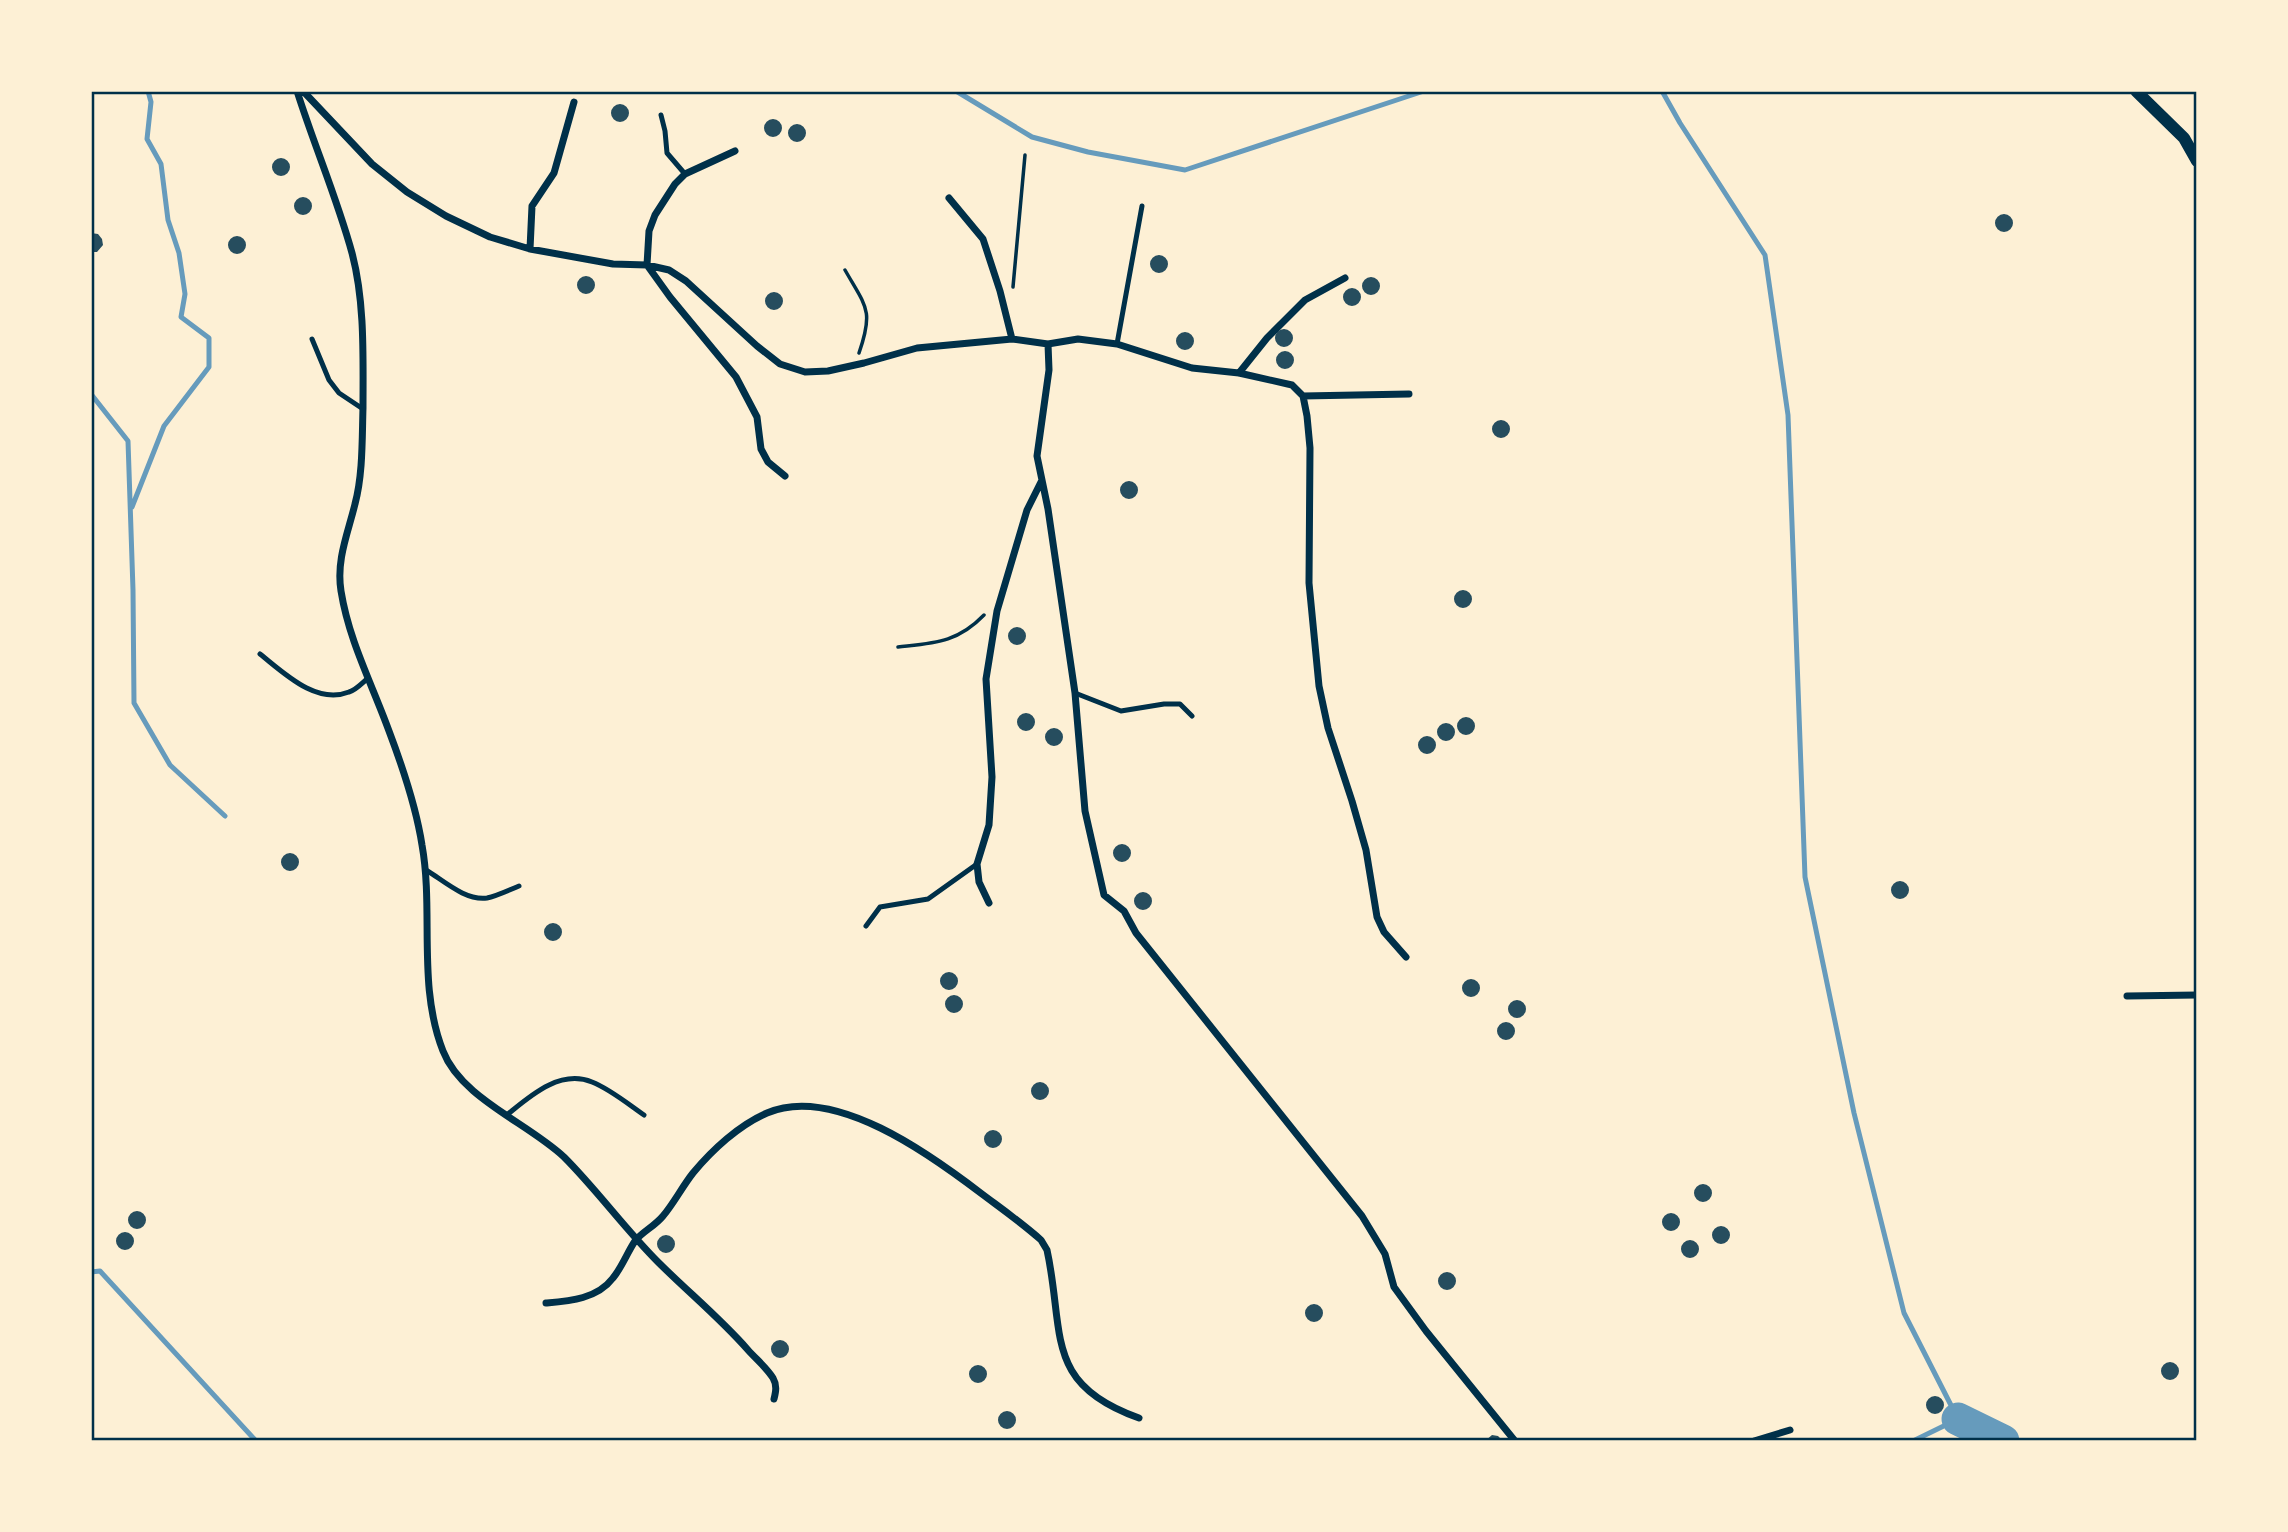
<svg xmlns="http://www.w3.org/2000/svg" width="2288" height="1532" font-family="'Space Grotesk',sans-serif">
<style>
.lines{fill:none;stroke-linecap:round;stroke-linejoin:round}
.stream{stroke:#669bbc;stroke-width:5}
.river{stroke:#669bbc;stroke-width:33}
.building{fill:#264d5e}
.path{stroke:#003049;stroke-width:3.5}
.service{stroke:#003049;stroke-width:5}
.minor{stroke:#003049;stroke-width:7}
.tertiary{stroke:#003049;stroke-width:12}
.neatline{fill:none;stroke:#003049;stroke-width:2.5}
</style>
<rect width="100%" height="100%" fill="#fdf0d5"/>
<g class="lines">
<path class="stream" d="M956,91L1032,137L1088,152L1185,170L1424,91
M1662,91L1680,123L1765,255L1788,415L1805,877L1854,1113L1904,1313L1958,1419L1913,1441
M91,394L128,441L133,590L134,703L170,765L225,816
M132,507L164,426L209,367V338L181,317L185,294L179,253L168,220L161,164L147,139L151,102L148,91
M91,1272L100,1271L256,1441"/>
<path class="river" d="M1958,1419L2003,1441"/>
</g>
<path class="building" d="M611 113a9 9 0 1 1 18 0a9 9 0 1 1-18 0Z
M764 128a9 9 0 1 1 18 0a9 9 0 1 1-18 0Z
M788 133a9 9 0 1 1 18 0a9 9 0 1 1-18 0Z
M272 167a9 9 0 1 1 18 0a9 9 0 1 1-18 0Z
M294 206a9 9 0 1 1 18 0a9 9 0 1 1-18 0Z
M1995 223a9 9 0 1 1 18 0a9 9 0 1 1-18 0Z
M91,233L98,234L102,239L103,245L97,252H91Z
M228 245a9 9 0 1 1 18 0a9 9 0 1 1-18 0Z
M1150 264a9 9 0 1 1 18 0a9 9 0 1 1-18 0Z
M577 285a9 9 0 1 1 18 0a9 9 0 1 1-18 0Z
M1362 286a9 9 0 1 1 18 0a9 9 0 1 1-18 0Z
M1343 297a9 9 0 1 1 18 0a9 9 0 1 1-18 0Z
M765 301a9 9 0 1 1 18 0a9 9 0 1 1-18 0Z
M1275 338a9 9 0 1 1 18 0a9 9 0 1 1-18 0Z
M1176 341a9 9 0 1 1 18 0a9 9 0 1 1-18 0Z
M1276 360a9 9 0 1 1 18 0a9 9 0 1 1-18 0Z
M1492 429a9 9 0 1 1 18 0a9 9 0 1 1-18 0Z
M1120 490a9 9 0 1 1 18 0a9 9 0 1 1-18 0Z
M1454 599a9 9 0 1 1 18 0a9 9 0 1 1-18 0Z
M1008 636a9 9 0 1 1 18 0a9 9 0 1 1-18 0Z
M1017 722a9 9 0 1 1 18 0a9 9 0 1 1-18 0Z
M1457 726a9 9 0 1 1 18 0a9 9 0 1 1-18 0Z
M1437 732a9 9 0 1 1 18 0a9 9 0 1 1-18 0Z
M1045 737a9 9 0 1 1 18 0a9 9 0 1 1-18 0Z
M1418 745a9 9 0 1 1 18 0a9 9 0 1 1-18 0Z
M1113 853a9 9 0 1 1 18 0a9 9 0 1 1-18 0Z
M281 862a9 9 0 1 1 18 0a9 9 0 1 1-18 0Z
M1891 890a9 9 0 1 1 18 0a9 9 0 1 1-18 0Z
M1134 901a9 9 0 1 1 18 0a9 9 0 1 1-18 0Z
M544 932a9 9 0 1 1 18 0a9 9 0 1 1-18 0Z
M940 981a9 9 0 1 1 18 0a9 9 0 1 1-18 0Z
M1462 988a9 9 0 1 1 18 0a9 9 0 1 1-18 0Z
M945 1004a9 9 0 1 1 18 0a9 9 0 1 1-18 0Z
M1508 1009a9 9 0 1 1 18 0a9 9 0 1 1-18 0Z
M1497 1031a9 9 0 1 1 18 0a9 9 0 1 1-18 0Z
M1031 1091a9 9 0 1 1 18 0a9 9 0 1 1-18 0Z
M984 1139a9 9 0 1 1 18 0a9 9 0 1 1-18 0Z
M1694 1193a9 9 0 1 1 18 0a9 9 0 1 1-18 0Z
M128 1220a9 9 0 1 1 18 0a9 9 0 1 1-18 0Z
M1662 1222a9 9 0 1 1 18 0a9 9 0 1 1-18 0Z
M1712 1235a9 9 0 1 1 18 0a9 9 0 1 1-18 0Z
M116 1241a9 9 0 1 1 18 0a9 9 0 1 1-18 0Z
M657 1244a9 9 0 1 1 18 0a9 9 0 1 1-18 0Z
M1681 1249a9 9 0 1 1 18 0a9 9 0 1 1-18 0Z
M1438 1281a9 9 0 1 1 18 0a9 9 0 1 1-18 0Z
M1305 1313a9 9 0 1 1 18 0a9 9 0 1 1-18 0Z
M771 1349a9 9 0 1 1 18 0a9 9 0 1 1-18 0Z
M2161 1371a9 9 0 1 1 18 0a9 9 0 1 1-18 0Z
M969 1374a9 9 0 1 1 18 0a9 9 0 1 1-18 0Z
M1926 1405a9 9 0 1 1 18 0a9 9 0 1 1-18 0Z
M998 1420a9 9 0 1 1 18 0a9 9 0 1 1-18 0Z
M1492,1435L1498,1436L1503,1441H1485Z"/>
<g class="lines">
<path class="path" d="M845,270C866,307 874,310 859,353
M1013,287L1025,155
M898,647C934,643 957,643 984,615"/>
<path class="service" d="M661,115L665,131L667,153L685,174
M312,339L329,380L339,393L363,409
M1117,344L1142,206
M260,654C284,673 316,705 349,692C356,690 362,683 367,679
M1075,693L1121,711L1164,704H1180L1192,716
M426,870C443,880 465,901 487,898C497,896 509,890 519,886
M866,926L880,907L928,899L977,864
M508,1114C530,1096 560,1069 592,1082C610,1089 628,1104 644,1115"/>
<path class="minor" d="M297,91C314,145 337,198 352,253C365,302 363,357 363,408C362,439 363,474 355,504C348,533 336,560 341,591C349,641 372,684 389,731C403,768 416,806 422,845C434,912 417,985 443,1051C461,1098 528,1123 564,1157C597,1190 625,1229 658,1262C688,1292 720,1318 748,1350C756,1359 767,1368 773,1378C777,1385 776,1391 774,1399
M303,91L372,164L407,192L446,216L490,237L530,249L613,264L647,265L669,270L686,281L757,346L780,364L805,372L828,371L864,363L917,348L1012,339L1048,344L1078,339L1117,344L1192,368L1239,373L1292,385L1303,396L1307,416L1310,448L1309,583L1319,686L1328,728L1352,801L1366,850L1377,917L1384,932L1406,957
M735,151L685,174L675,184L655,215L649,231L647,265L670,297L736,377L757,417L761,449L768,462L785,476
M949,198L983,239L1000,291L1012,339
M530,249L532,206L554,173L574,102
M1048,344L1049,370L1037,456L1048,509L1075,693L1085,811L1104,895L1124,911L1136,933L1362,1216L1385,1254L1394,1287L1426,1331L1515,1441
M1239,373L1267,338L1305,300L1345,278
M1303,396L1409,394
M989,903L979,882L977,864L989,825L992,777L986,679L997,611L1027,510L1041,482
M2127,996L2197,995
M546,1303C570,1301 597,1299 613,1278C622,1267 627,1253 635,1241C642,1232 655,1226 663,1216C674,1203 682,1187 693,1173C712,1150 739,1125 767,1113C834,1084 931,1155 982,1194C1002,1209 1022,1223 1041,1240L1047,1250C1065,1333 1043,1384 1139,1418
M1754,1441L1790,1430"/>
<path class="tertiary" d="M2136,91L2184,138L2197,161"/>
</g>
<rect width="2288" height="1532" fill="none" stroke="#fdf0d5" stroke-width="186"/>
<rect x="93" y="93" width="2102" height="1346" class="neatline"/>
</svg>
